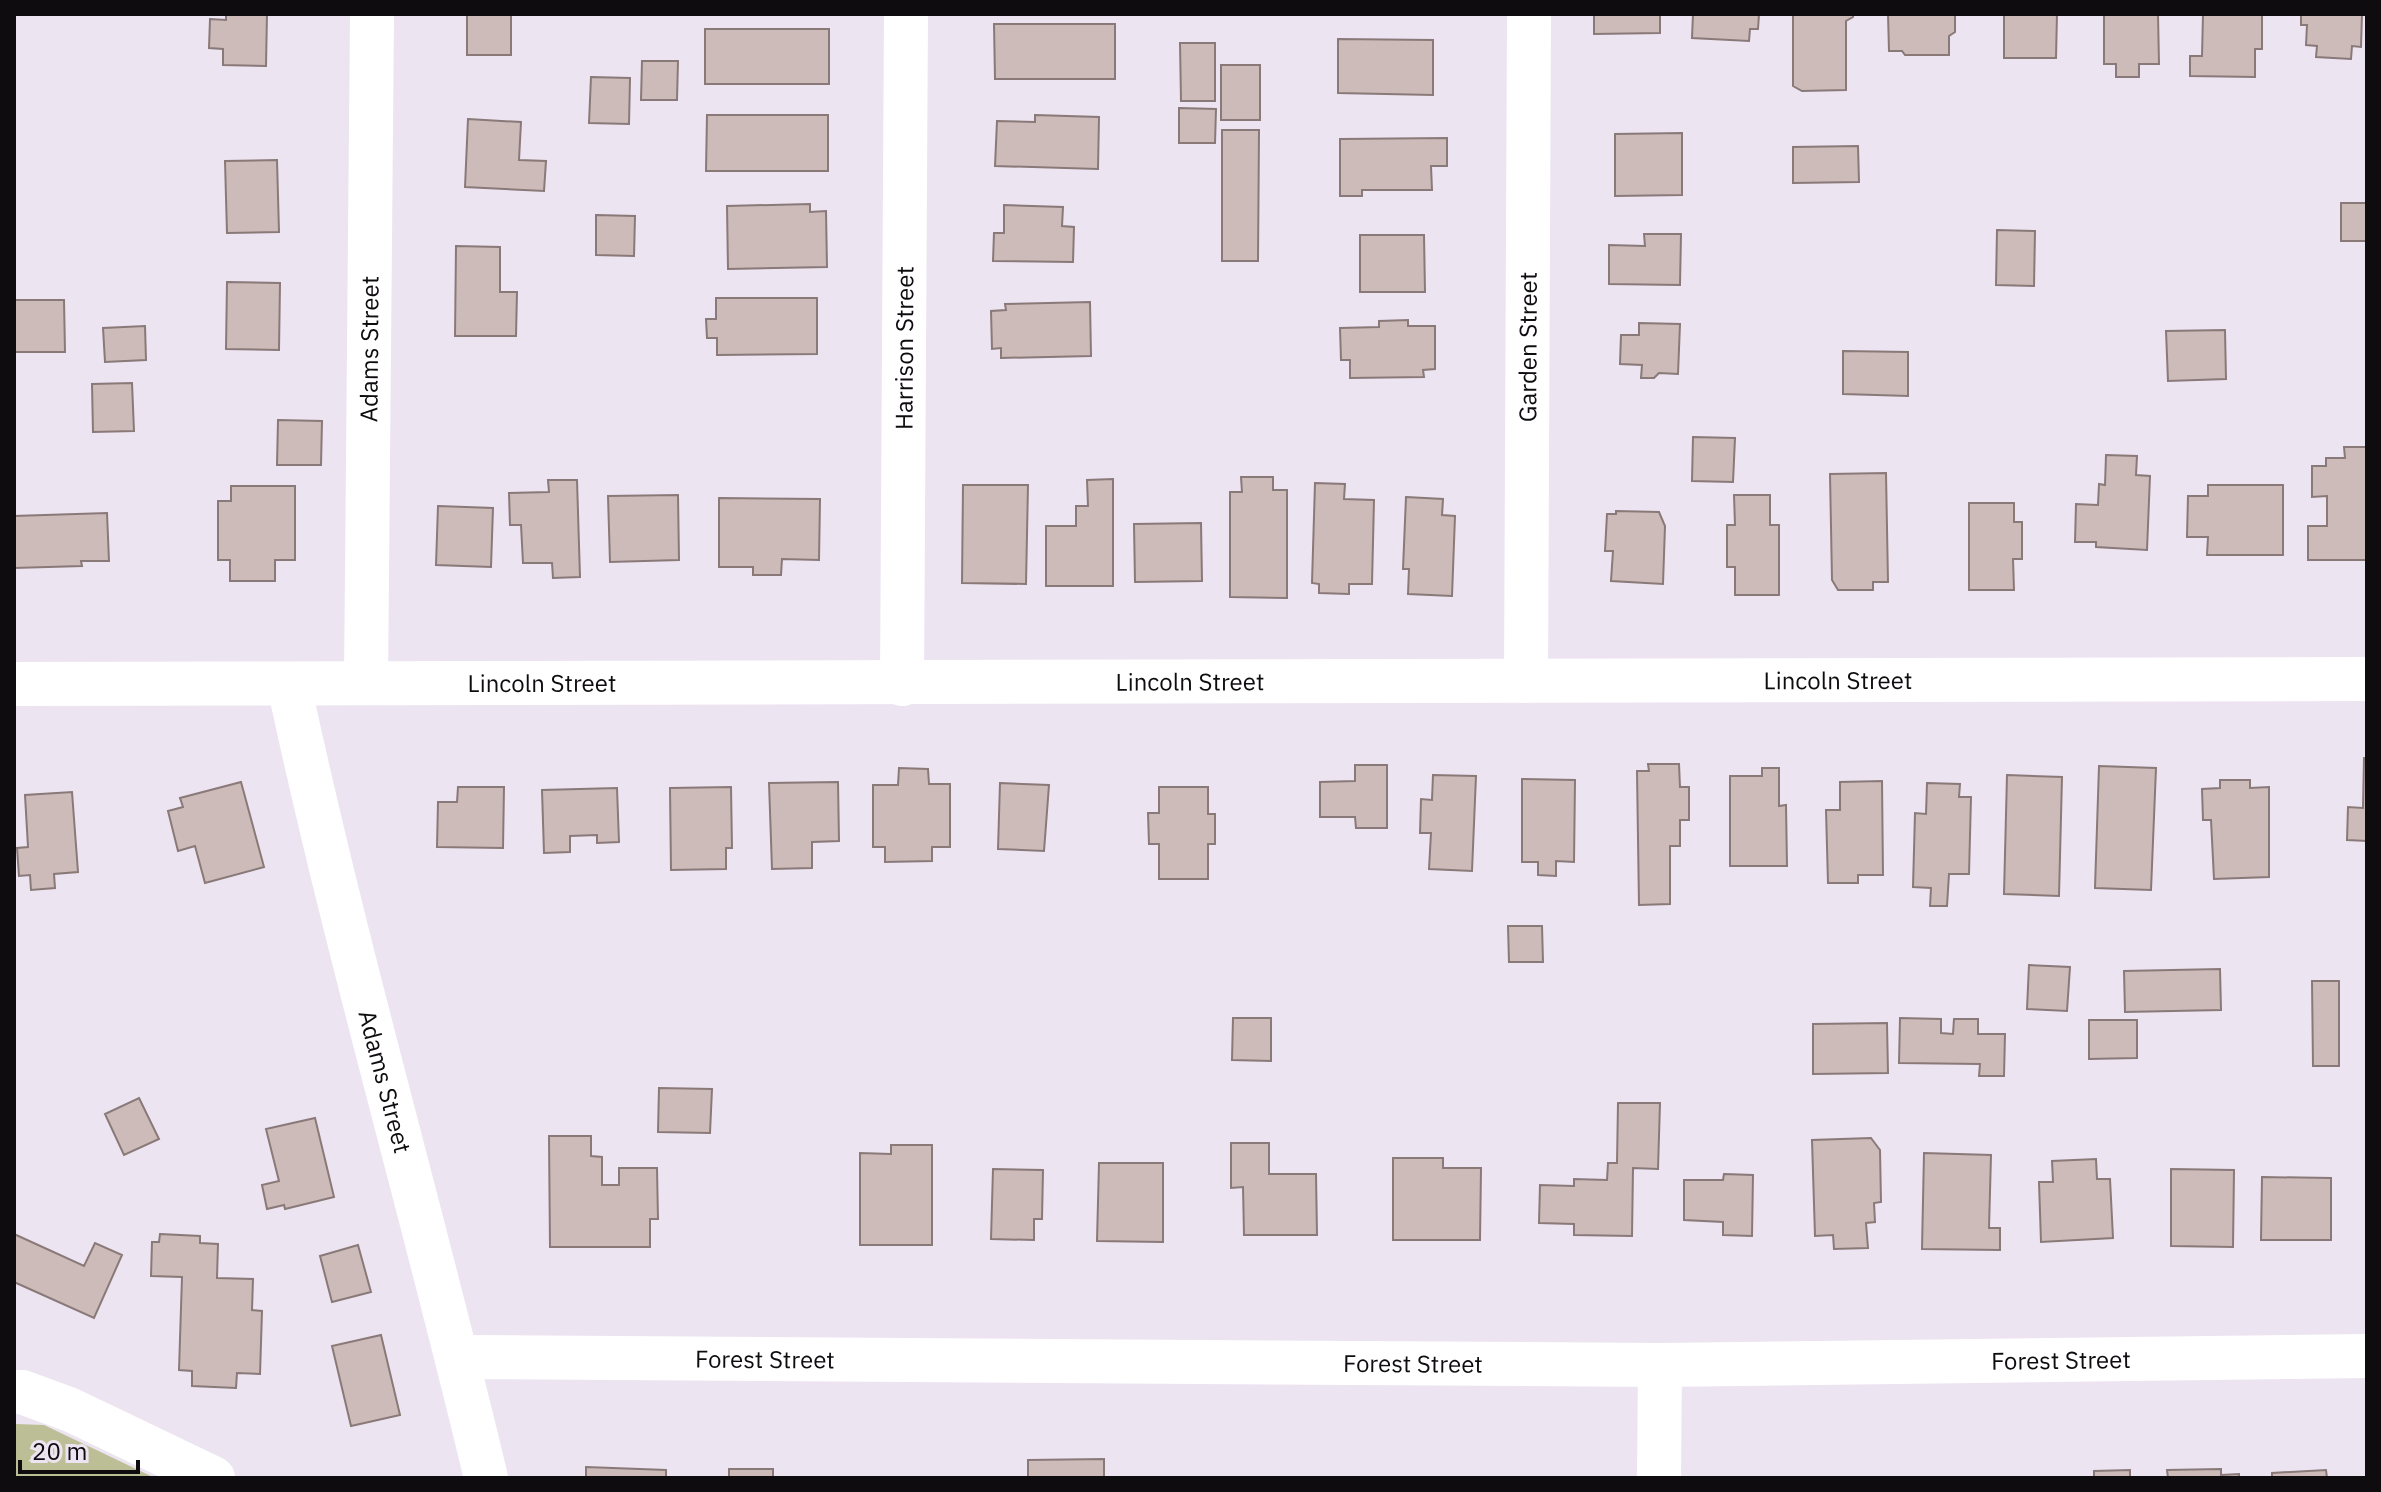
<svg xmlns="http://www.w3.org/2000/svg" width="2381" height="1492" font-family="'IBM Plex Sans',sans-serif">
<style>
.green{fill:#bcbf95}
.building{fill:#cdbbba;stroke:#897978;stroke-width:2}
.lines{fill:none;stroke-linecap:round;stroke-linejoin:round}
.minor{stroke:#fff;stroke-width:44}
.labels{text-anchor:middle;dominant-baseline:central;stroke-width:7;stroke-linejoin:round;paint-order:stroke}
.street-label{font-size:24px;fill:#0f0c10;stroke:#ede4f1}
</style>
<rect width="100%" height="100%" fill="#ede4f1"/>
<path class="green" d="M16,1424L44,1425L155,1478H14V1425Z"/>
<path class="building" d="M226,14H267L266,66L223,65V49L209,48L210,19L226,20Z
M467,14H511V55H467Z
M1594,14H1660V33L1594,34Z
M1693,14H1759L1758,29H1750L1749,41L1692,38Z
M1793,14H1853V17L1846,21V90L1802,91L1793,86Z
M1888,14H1955V32L1949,36V55H1905L1902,51H1889Z
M2004,14H2057L2056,58H2004Z
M2104,14H2158L2159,64H2139V77H2116V64H2104Z
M2203,14H2262V49H2255V77L2190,76V56H2202Z
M2301,14H2362L2361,47L2352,46L2351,59L2316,57L2317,46L2306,45L2307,25H2301Z
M994,24H1115V79H995Z
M705,29H829V84H705Z
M1338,39L1433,40V95L1338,93Z
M1180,43H1215V101H1181Z
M642,61H678L677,100H641Z
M1221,65H1260V120H1221Z
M591,77L630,78L629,124L589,123Z
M1179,108L1216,109L1215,143H1179Z
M707,115H828V171H706Z
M1035,115L1099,117L1098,169L995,166L997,121L1035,122Z
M468,119L521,122L519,160L546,161L544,191L465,187Z
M1222,130H1259L1258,261H1222Z
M1682,133V195L1615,196V134Z
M1447,138V166H1431L1432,190H1362V196H1340V139Z
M1858,146L1859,182L1793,183V147Z
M277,160L279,232L227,233L225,161Z
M2341,203H2367V241H2341Z
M810,204V212L826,211L827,267L728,269L727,206Z
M1004,205L1063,207L1062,226L1074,227L1073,262L993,261L994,233H1004Z
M596,215L635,216L634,256L596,255Z
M1997,230L2035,231L2034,286L1996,285Z
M1644,234H1681L1680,285L1609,284V245L1645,246Z
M1360,235H1424L1425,292H1360Z
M456,246L500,247V292H517L516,336H455Z
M227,282L280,283L279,350L226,349Z
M716,298H817V354L717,355V338H707L706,319H716Z
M14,300H64L65,352H14Z
M1090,302L1091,356L1001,358V348L992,349L991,311L1006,310L1005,304Z
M1408,320V326H1435V369L1423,370L1424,377L1350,378V360H1341L1340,328L1379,327V321Z
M1639,323L1680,324L1678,374L1659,373L1654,378H1641L1642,365L1620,364L1621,335H1639Z
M145,326L146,360L105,362L103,328Z
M2225,330L2226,379L2168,381L2166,331Z
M1843,351L1908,352V396L1843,394Z
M132,383L134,431L93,432L92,384Z
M278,420L322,421L321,465H277Z
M1693,437L1735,438L1733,482L1692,481Z
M2344,447H2367V560H2308V526H2327V496L2312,497V466H2326V458H2345Z
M2106,455L2137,456L2136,475L2150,476L2147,550L2096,547V542H2075L2076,504L2098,505L2099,484L2105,485Z
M1886,473L1888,582H1873V590H1838L1832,580L1830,474Z
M1241,477H1273V490H1287V598L1230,597V492H1242Z
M1113,479V586H1046V526H1076V506H1088L1087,480Z
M548,480H577L580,577L553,578L552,563H523L521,525H510L509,493L549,492Z
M1315,483L1345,484L1344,499L1374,500L1372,584H1349V594L1319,593V584L1312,583Z
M963,485H1028L1026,584L962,583Z
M2208,485H2283V555H2207L2208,537H2187L2188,496H2208Z
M231,486H295V560H275V581H230V560H218V501H231Z
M678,495L679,560L610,562L608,496Z
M1734,495H1770V525H1779V595H1735V567H1727V525H1735Z
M1406,497L1443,499L1442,515L1455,516L1452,596L1408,594L1409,569H1403Z
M719,498L820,499L819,560L782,559L781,575H753V567H719Z
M1969,503H2014V522H2022V559H2013L2014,590H1969Z
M438,506L493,508L491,567L436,565Z
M1616,511L1659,512L1665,526L1663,584L1611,581L1613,551H1605L1607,514H1616Z
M107,513L109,561H81L82,566L14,568V516Z
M1201,523L1202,581L1135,582L1134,524Z
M2364,758H2367V841L2347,840L2348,807L2363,808Z
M1648,764H1679L1680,787H1689V820H1680V846H1670V904L1639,905L1637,771H1649Z
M1355,765H1387V828H1356L1355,817H1320V782L1355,781Z
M2099,766L2156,768L2151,890L2095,888Z
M899,768L928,769L929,784H950V847H932V861L885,862V847H873V785H898Z
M1762,768H1779V806L1786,805L1787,866H1730V776H1762Z
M1433,775L1476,776L1472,871L1429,869L1431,833H1420L1421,799L1432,800Z
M2007,775L2062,777L2059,896L2004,894Z
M1522,779L1575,780L1574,862L1556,861V876L1538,875V862H1522Z
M2220,780H2250V788L2269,787V877L2214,879L2211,820H2203L2202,789L2220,788Z
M1882,781L1883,875H1858V883H1828L1826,810H1840V782Z
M241,782L264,867L205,883L195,846L178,851L168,811L183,807L180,798Z
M838,782L839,841L812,842V868L772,869L769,783Z
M1000,783L1049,785L1044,851L998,849Z
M1927,783L1960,784L1959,797H1971L1969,874H1949L1947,906H1930L1931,888L1913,887L1915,813L1926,814Z
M458,787H504L503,848L437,847L438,802H457Z
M731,787L732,848H726V869L671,870L670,788Z
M1159,787H1208V814H1215V844H1208V879H1159V844H1149L1148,813H1159Z
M617,788L619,842L597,843V835L570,836V852L544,853L542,790Z
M72,792L78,872L54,874L55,888L31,890L30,875L19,876L17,848L28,847L25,795Z
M1508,926H1542L1543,962H1509Z
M2029,965L2070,967L2067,1011L2027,1009Z
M2220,969L2221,1010L2125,1012L2124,971Z
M2312,981H2339V1066H2313Z
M1233,1018H1271V1061L1232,1060Z
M1900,1018L1941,1019V1033L1953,1034L1954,1019H1978V1034H2005L2004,1076H1979L1980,1064L1899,1063Z
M2089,1020H2137V1058L2089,1059Z
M1887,1023L1888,1073L1813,1074V1024Z
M659,1088L712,1089L710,1133L658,1132Z
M139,1098L159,1139L124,1155L105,1114Z
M1618,1103H1660L1658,1169L1633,1168L1632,1236L1574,1235V1224L1539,1223L1540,1185L1574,1186V1179L1607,1180L1608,1163H1617Z
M315,1118L334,1197L285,1209L284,1205L267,1209L262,1185L279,1181L266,1129Z
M549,1136H591V1156L602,1157V1185H619V1168H657L658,1219H650V1247H550Z
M1871,1138L1880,1150L1881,1202L1874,1203L1875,1222L1866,1223L1868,1248L1834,1249L1833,1235L1815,1236L1812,1140Z
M1231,1143H1269V1174H1316L1317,1235H1244L1243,1187L1231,1188Z
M891,1145H932V1245H860V1153L891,1154Z
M1924,1153L1991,1155L1989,1228H2000V1250L1922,1249Z
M1393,1158H1443V1168H1481L1480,1240H1393Z
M2096,1159L2097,1179H2110L2113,1238L2041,1242L2039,1182H2053L2052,1161Z
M1099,1163H1163V1242L1097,1241Z
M993,1169L1043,1170L1042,1219H1034V1240L991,1239Z
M2171,1169L2234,1170L2233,1247L2171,1246Z
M1724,1174L1753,1175L1752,1236L1723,1235V1222L1684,1220V1180H1723Z
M2262,1177L2331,1178V1240H2261Z
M14,1234L84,1266L95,1243L122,1255L94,1318L14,1282Z
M160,1234L200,1236V1243L218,1244L217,1278L253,1279L252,1310L262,1311L260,1374L237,1373L236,1388L192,1386V1371L179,1370L182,1277L151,1276L152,1242H159Z
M358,1245L371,1292L332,1302L320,1256Z
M381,1335L400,1415L351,1426L332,1346Z
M1104,1459V1478H1028V1460Z
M586,1467L666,1470V1478H586Z
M729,1469H773V1478H729Z
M2221,1469V1475L2239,1474V1478H2168L2167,1470Z
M2130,1470V1478H2094V1471Z
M2326,1470L2327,1478H2272V1473Z"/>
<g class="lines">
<g class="minor">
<path id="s1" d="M1526,681L1529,14"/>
<path id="s2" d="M366,683L372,14"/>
<path id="s3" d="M14,684L2367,679"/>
<path id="s4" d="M902,684L906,14"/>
<path id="s5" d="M289,685C346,951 423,1213 486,1478"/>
<path id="s6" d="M457,1357L1660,1365L2367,1356"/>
<path d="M14,1392H22L71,1410L213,1478"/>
<path d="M1659,1478L1660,1365"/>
</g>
</g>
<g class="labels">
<g class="street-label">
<text stroke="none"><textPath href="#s1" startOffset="334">Garden Street</textPath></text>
<text stroke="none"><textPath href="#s2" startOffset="334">Adams Street</textPath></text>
<text stroke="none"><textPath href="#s4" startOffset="336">Harrison Street</textPath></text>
<text stroke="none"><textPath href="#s3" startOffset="1824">Lincoln Street</textPath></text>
<text stroke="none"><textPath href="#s3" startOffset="1176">Lincoln Street</textPath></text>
<text stroke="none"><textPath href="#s3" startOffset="528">Lincoln Street</textPath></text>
<text stroke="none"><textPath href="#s5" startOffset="408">Adams Street</textPath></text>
<text stroke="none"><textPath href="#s6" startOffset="308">Forest Street</textPath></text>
<text stroke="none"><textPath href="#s6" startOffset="1604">Forest Street</textPath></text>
<text stroke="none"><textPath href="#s6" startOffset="956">Forest Street</textPath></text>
</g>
</g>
<rect width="2381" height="1492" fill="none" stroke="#0f0c10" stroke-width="32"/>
<path d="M20 1460v12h118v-12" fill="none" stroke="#0f0c10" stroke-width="4"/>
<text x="32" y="1460" font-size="24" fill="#0f0c10" stroke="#ede4f1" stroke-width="6" paint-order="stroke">20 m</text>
</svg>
